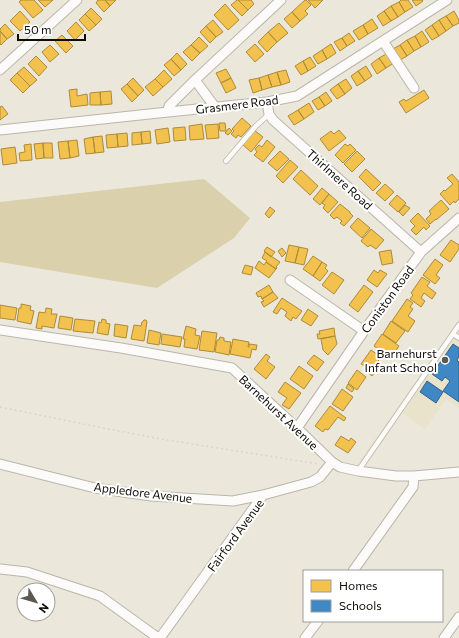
<svg xmlns="http://www.w3.org/2000/svg" width="459" height="638" font-family="Commissioner,sans-serif">
<style>
.built{fill:#e9e3cc}
.green{fill:#dad1ac}
.homes{fill:#f2c14e;stroke:#ae8b38}
.schools{fill:#3f88c5;stroke:#30638b}
.lines{fill:none;stroke-linecap:round;stroke-linejoin:round}
.lane-casing{stroke:#b9b6ac;stroke-width:6}
.street-casing{stroke:#b9b6ac;stroke-width:11}
.path{stroke:#d7d5d2;stroke-width:1.5;stroke-dasharray:2 3;stroke-linecap:butt}
.lane{stroke:#fcfbf9;stroke-width:4.5}
.street{stroke:#fcfbf9;stroke-width:9}
.poi-dot{fill:#5b5950;stroke:#fff;stroke-width:1.5}
.labels{text-anchor:middle;dominant-baseline:central;stroke-width:4;stroke-linejoin:round;paint-order:stroke}
.street-label{font-size:12px;fill:#0e0c05;stroke:#fff}
.poi-label{font-size:12px;fill:#0e0c05;stroke:#fff;text-anchor:end}
</style>
<rect width="100%" height="100%" fill="#ebe7da"/>
<path class="built" d="M459,320V408L446,399L425,429L403,413L368,463L359,462Z"/>
<path class="green" d="M204,179L250,218L234,238L157,288L0,262V202Z"/>
<path class="homes" d="M21,0H34L43,10L33,18L19,2Z
M38,0H53L45,7Z
M98,0H105L110,6L104,12L96,3Z
M105,0H116L110,6Z
M237,0H238L248,10L242,16L231,5Z
M238,0H251L254,4L248,10Z
M305,0H306L311,5L305,11L308,14L300,21L292,12Z
M308,0H323L315,8Z
M401,0H408L413,7L405,12L399,2Z
M412,0H422L423,1L416,6Z
M399,2L405,12L398,17L391,6Z
M225,4L239,20L228,30L214,15Z
M391,6L398,17L391,21L384,11Z
M91,8L102,19L96,25L85,14Z
M20,11L30,22L20,31L10,21Z
M384,11L391,21L383,26L377,16Z
M454,11L459,20V23L453,26L446,16Z
M292,12L300,21L292,28L284,19Z
M85,14L96,25L89,31L79,20Z
M446,16L453,26L446,31L439,20Z
M372,19L378,28L368,34L363,25Z
M213,20L223,32L216,37L206,26Z
M439,20L446,31L439,36L432,25Z
M76,22L84,31L75,40L67,31Z
M279,23L288,33L277,42L268,32Z
M5,24L14,34L7,39L0,31V29Z
M363,25L368,34L359,40L353,31Z
M432,25L439,36L432,40L425,30Z
M206,26L216,37L210,43L200,32Z
M0,31L7,39L1,45L0,44Z
M422,31L429,42L421,47L415,36Z
M268,32L277,42L267,52L258,42Z
M349,33L355,41L347,46L342,38Z
M62,35L73,46L66,53L55,41Z
M415,36L421,47L414,51L407,40Z
M199,37L208,46L200,53L191,45Z
M342,38L347,46L340,51L334,42Z
M407,40L414,51L407,56L400,45Z
M255,44L264,54L255,62L246,52Z
M331,44L336,53L327,59L322,50Z
M50,45L59,54L50,62L42,52Z
M191,45L200,53L192,61L183,52Z
M400,45L407,56L400,60L393,49Z
M322,50L327,59L318,64L313,56Z
M177,53L187,64L181,70L171,59Z
M388,53L394,63L386,68L379,58Z
M36,56L47,67L39,76L28,64Z
M310,57L316,66L308,71L303,61Z
M379,58L386,68L377,74L371,64Z
M171,59L181,70L174,76L164,65Z
M303,61L308,71L301,75L295,66Z
M366,66L372,76L365,81L358,71Z
M24,67L37,80L30,86L17,73Z
M226,69L231,78L221,83L216,73Z
M164,70L172,79L163,87L155,79Z
M286,70L290,82L281,85L277,72Z
M358,71L365,81L357,86L351,76Z
M277,72L281,85L272,87L268,75Z
M17,73L30,86L23,93L10,80Z
M268,75L272,87L262,90L259,78Z
M133,78L144,90L138,96L127,84Z
M231,78L236,88L226,93L221,83Z
M259,78L262,90L253,93L249,80Z
M155,79L163,87L153,96L145,87Z
M346,79L352,88L345,94L338,84Z
M127,84L138,96L132,102L121,89Z
M338,84L345,94L337,99L330,90Z
M77,89V96L87,94L88,105L71,107L69,90Z
M424,90L429,98L406,113L399,102L404,99L406,101Z
M111,91L112,104L101,105L100,92Z
M100,92L101,105H90V93Z
M326,92L332,101L325,106L319,97Z
M319,97L325,106L318,110L312,101Z
M309,103L314,112L304,119L298,110Z
M2,106L8,114L0,120V107Z
M298,110L304,119L294,125L288,116Z
M242,118L251,126L241,137L238,135L236,138L231,134L234,131L232,129Z
M219,123H225L226,131H220Z
M202,124L204,139L190,140L189,126Z
M218,124L219,138L207,139L205,125Z
M185,127L186,140L174,141L173,128Z
M168,128L170,142L157,144L155,130Z
M229,128L232,131L228,135L225,133Z
M254,130L263,137L251,152L242,144Z
M339,130L346,138L329,151L320,139L331,131L334,134Z
M150,131L151,143L142,144L141,132Z
M141,132L142,144L132,145V133Z
M127,133L128,146L118,147L117,134Z
M117,134L118,147L107,148L106,135Z
M102,136L104,152L95,153L93,137Z
M93,137L95,153L86,154L84,139Z
M77,140L79,156L70,158L68,141Z
M267,140L275,147L263,162L254,155L257,152L255,149L259,145L262,147Z
M68,141L70,158L60,159L58,142Z
M43,143H52L53,158H44Z
M43,143L44,158L36,159L34,144Z
M31,144L32,160L20,161L19,153L25,152L24,145Z
M345,144L348,146L350,144L356,150L343,163L335,155Z
M15,147L17,163L3,165L1,149Z
M280,151L289,159L277,171L268,163Z
M357,151L365,159L352,172L344,164Z
M290,160L298,167L283,183L276,176Z
M366,169L381,183L373,191L359,177Z
M301,170L318,186L310,195L293,179Z
M452,174L459,182V199L455,203L454,201L450,205L440,194L444,190L445,191L453,184L447,178Z
M385,184L394,192L385,201L376,193Z
M322,188L329,194L320,205L313,199Z
M329,194L338,202L328,213L323,208L325,205L322,203Z
M397,195L406,203L398,212L389,204Z
M441,200L449,209L436,220V219L430,224L426,219L431,214L429,211Z
M340,204L350,212V213L353,216L344,226L340,223L342,221L337,217L334,219L330,215Z
M405,205L410,208L403,216L399,212Z
M270,207L275,211L269,218L265,214Z
M418,213L430,226L426,230L424,227L416,235L411,230L415,226L410,221Z
M358,218L370,228L362,238L350,227Z
M371,229L384,240L376,249L370,245L368,247L361,241Z
M451,240L459,245V249L450,262L440,255Z
M289,245L299,247L295,263L285,261Z
M267,247L275,252L271,257L264,251Z
M299,247L308,249L304,265L295,263Z
M282,248L286,253L282,257L278,251Z
M391,250L393,263L382,265L379,252Z
M265,252L280,262L276,267L277,268L276,269L266,262L267,261L262,258Z
M313,256L322,262L313,276L303,269Z
M435,259L443,265L436,275L440,278L435,284L423,275Z
M259,261L264,265L266,262L276,269L269,278L255,268Z
M322,262L327,265L325,268L328,271L320,281L313,276Z
M245,265L253,267L251,275L242,273Z
M374,270L378,273L380,270L387,274L377,287L367,280Z
M332,272L344,280L334,294L322,285Z
M422,277L430,282L427,286L436,293L432,299L424,293L421,298L425,301L421,307L410,299L413,295L411,293Z
M269,285L273,292L262,299L261,296L258,297L256,293Z
M364,285L373,292L358,312L349,305Z
M273,292L278,298L264,307L261,302L264,301L262,299Z
M282,298L302,311L296,319L293,317L291,321L285,316L287,312L281,308L277,314L273,312Z
M407,299L413,303L410,307L413,309L408,316L415,321L408,332L392,321Z
M21,304L31,306L30,310L34,311L31,324L17,321L19,308H21Z
M0,305L17,308L15,320L0,318Z
M46,308L52,309L51,314H57L54,328L42,326V329L36,328L39,312L45,313Z
M308,309L318,316L311,326L301,320Z
M60,316L73,318L71,330L58,328Z
M75,319L95,321L93,333L73,331Z
M102,319L106,320V323L110,324L108,335L97,333L99,322L101,323Z
M144,320H146L147,322L144,341L131,339L134,325L141,326L142,322Z
M391,321L405,331L396,343L383,334Z
M115,324L128,326L126,338L114,336Z
M186,326L196,329L195,335L200,336L197,349L184,347L185,339H183Z
M334,328L335,336L318,339L317,334H320L319,331Z
M149,330L161,333L159,345L147,343Z
M202,331L217,333L214,352L199,350Z
M162,334L182,337L180,347L161,344Z
M382,334L399,346L393,355L389,352L386,355L374,346Z
M335,336L337,344L328,355L323,350L321,339Z
M220,337L224,338V341L231,342L229,355L215,352L217,340H219Z
M233,339L249,342L248,347H249V344L257,345L256,350L252,349L250,358L230,354Z
M371,350L381,357L374,367L377,369L372,376L366,371L368,368L361,364Z
M266,354L270,357L267,361L275,367L266,379L254,369Z
M314,355L324,362L317,371L307,363Z
M299,366L313,376L304,389L290,379Z
M357,370L366,377L357,390L348,383Z
M285,382L301,393L289,409L282,405L287,398L278,392Z
M348,384L354,389L352,392L346,388Z
M342,389L353,397L343,411L332,404Z
M330,406L346,418L344,421L338,417L328,430L325,429L323,432L315,426Z
M341,436L349,441L351,438L356,442L348,453L335,445Z"/>
<path class="schools" d="M453,344L459,348V357L457,360L459,362V402L443,391L450,381L445,377L442,381L432,374Z
M427,381L443,392L436,403L420,392Z"/>
<g class="lines">
<defs>
<path id="lane" d="M226,161L256,126L269,114
M453,334L459,338
M358,471L459,325"/>
<path id="street" d="M383,41L414,88
M0,70L77,0
M195,80L215,107
M267,102L269,114L273,120L421,252
M168,112L169,106L195,80L281,0
M0,130L168,112L267,102L297,96L447,0
M290,280L364,331
M0,330L121,348L232,368L297,428L332,462L340,467L358,471L396,476H414L459,472
M297,428L364,331L421,252L459,218
M0,464L95,488L151,496L233,501L263,495
M0,569L27,572L100,596L158,638
M353,571L413,487L414,476
M160,638L263,495L311,482L320,477L332,462
M305,638L318,621
M444,638L459,617"/>
</defs>
<use href="#lane" class="lane-casing"/>
<use href="#street" class="street-casing"/>
<path class="path" d="M0,407L103,428L161,439L319,464"/>
<use href="#lane" class="lane"/>
<use href="#street" class="street"/>
</g>
<circle class="poi-dot" cx="445" cy="360" r="4"/>
<g class="labels">
<g class="street-label">
<text transform="translate(237 104) rotate(-7)">Grasmere Road</text>
<text transform="translate(340 179) rotate(42)">Thirlmere Road</text>
<text transform="translate(387 299) rotate(-54)">Coniston Road</text>
<text transform="translate(279 412) rotate(43)">Barnehurst Avenue</text>
<text transform="translate(143 492) rotate(7)">Appledore Avenue</text>
<text transform="translate(235 535) rotate(-54)">Fairford Avenue</text>
</g>
<g class="poi-label">
<text x="437" y="353">Barnehurst<tspan x="437" dy="14">Infant School</tspan></text>
</g>
</g>
<rect x="303" y="570" width="140" height="52" fill="#ffffff" stroke="#9f9e9b"/>
<rect x="311" y="580" width="20" height="12" fill="#f2c14e" stroke="#9f9e9b"/>
<text x="339" y="590" font-size="12" fill="#0e0c05">Homes</text>
<rect x="311" y="600" width="20" height="12" fill="#3f88c5" stroke="#9f9e9b"/>
<text x="339" y="610" font-size="12" fill="#0e0c05">Schools</text>
<g transform="translate(36 602) rotate(128)"><circle r="19" fill="#ffffff" stroke="#9f9e9b"/>
<path d="M0-3L7 15L0 10L-7 15Z" fill="#5b5950"/>
<text y="-6" font-size="11" font-weight="bold" text-anchor="middle" fill="#0e0c05">N</text>
</g>
<path d="M18 34v6h67v-6" fill="none" stroke="#0e0c05" stroke-width="2"/>
<text x="24" y="34" font-size="12" fill="#0e0c05" stroke="#ffffff" stroke-width="3" paint-order="stroke">50 m</text>
</svg>
